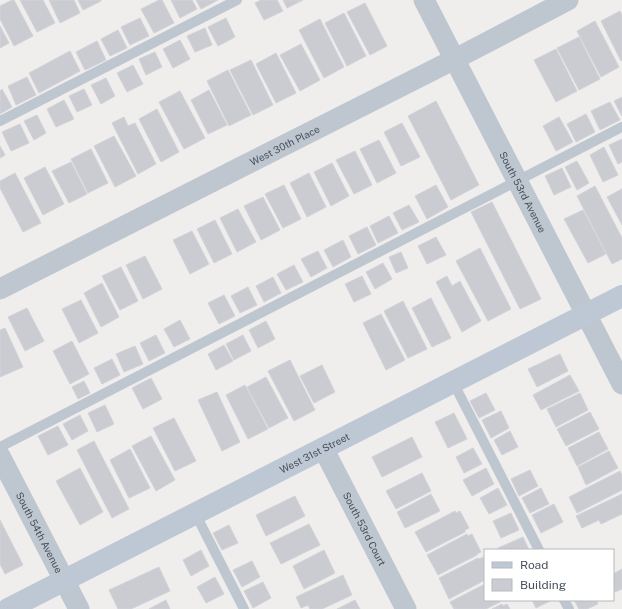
<svg xmlns="http://www.w3.org/2000/svg" width="622" height="609" font-family="'Public Sans',sans-serif">
<style>
.building{fill:#caccd2;stroke:#d1d3d9}
.lines{fill:none;stroke-linecap:round;stroke-linejoin:round}
.service{stroke:#bec7d0;stroke-width:10}
.minor{stroke:#bec7d0;stroke-width:21}
.secondary{stroke:#bec8d4;stroke-width:22}
.labels{text-anchor:middle;dominant-baseline:central;stroke-width:3;stroke-linejoin:round;paint-order:stroke}
.street-label{font-size:10px;fill:#46505b;stroke:#fff}
</style>
<rect width="100%" height="100%" fill="#f0eded"/>
<path class="building" d="M12,0H14L33,36L14,46L0,19V6Z
M20,0H43L55,23L37,32Z
M49,0H74L80,13L60,23Z
M78,0H101V1L83,10Z
M159,0H162L174,23L154,33L141,9Z
M171,0H192L197,9L180,18Z
M196,0H218L201,9Z
M261,0H277L283,11L264,20L255,3Z
M283,0H303L287,8Z
M365,3L387,46L370,55L347,12Z
M620,11L622,15V60L621,61L601,21Z
M344,13L366,56L347,66L325,23Z
M140,18L149,36L130,45L121,27Z
M226,18L235,37L218,46L208,27Z
M320,19L344,67L324,78L299,30Z
M595,21L619,67L601,77L577,31Z
M0,26L9,43L0,48Z
M205,28L212,45L195,52L187,36Z
M118,30L127,48L110,56L101,39Z
M579,37L600,79L579,90L557,48Z
M180,40L190,59L173,68L163,49Z
M97,41L106,60L85,70L76,52Z
M301,44L320,80L300,91L280,55Z
M556,49L577,91L556,102L534,60Z
M70,51L80,71L39,93L29,73Z
M155,52L162,67L146,75L139,59Z
M276,53L296,93L276,103L256,64Z
M251,60L273,105L253,115L230,70Z
M133,65L143,84L127,92L117,73Z
M228,70L251,115L229,126L207,81Z
M27,77L36,95L16,105L8,86Z
M106,78L115,96L101,104L91,85Z
M2,89L12,107L0,114V91Z
M84,89L92,105L77,112L69,96Z
M209,90L227,125L208,134L191,100Z
M180,91L205,138L184,149L159,102Z
M622,97V116L614,101Z
M64,100L74,119L56,127L47,109Z
M436,101L479,185L451,200L408,116Z
M610,102L620,120L600,130L591,111Z
M157,109L179,152L161,162L139,119Z
M586,114L595,132L576,142L567,124Z
M37,115L46,133L34,140L24,121Z
M124,117L128,126L135,123L156,164L138,174L112,123Z
M559,117L573,142L556,151L543,126Z
M402,123L420,157L401,166L384,132Z
M20,124L29,143L11,151L2,132Z
M114,136L136,176L115,187L94,146Z
M622,139V162L618,164L609,145Z
M379,140L396,173L377,183L360,149Z
M0,146L5,155L0,158Z
M604,147L618,175L603,182L590,155Z
M91,149L108,183L88,193L71,159Z
M355,151L372,185L354,194L336,160Z
M577,161L589,183L577,190L565,167Z
M71,162L87,194L69,203L52,171Z
M332,163L349,196L331,206L314,172Z
M45,167L64,204L43,215L24,178Z
M562,168L571,187L554,195L545,176Z
M15,173L41,223L23,232L0,188V181Z
M309,173L326,207L307,217L290,183Z
M284,185L301,219L283,228L265,194Z
M436,185L448,207L427,219L415,196Z
M595,186L622,238V259L612,264L577,196Z
M622,189V225L607,197Z
M263,197L280,230L261,240L244,206Z
M492,202L541,299L520,309L471,212Z
M409,205L419,222L402,230L393,213Z
M238,209L256,242L237,252L220,218Z
M583,210L606,254L588,263L564,219Z
M389,216L398,233L378,243L370,226Z
M215,220L232,254L214,263L197,229Z
M367,227L376,245L358,254L349,236Z
M192,231L209,264L190,274L173,240Z
M436,237L446,255L427,264L418,246Z
M343,240L351,257L333,267L324,250Z
M480,248L511,309L488,321L456,261Z
M318,251L327,268L311,277L301,259Z
M401,252L408,268L396,273L389,257Z
M145,256L162,289L143,299L126,265Z
M383,263L392,279L375,289L366,272Z
M294,265L303,282L286,290L277,274Z
M121,267L138,301L120,310L102,276Z
M362,276L371,294L354,302L345,284Z
M447,276L452,286L460,281L481,321L462,332L436,282Z
M273,277L281,293L264,302L256,286Z
M102,283L119,317L101,327L84,293Z
M248,287L257,305L240,313L231,296Z
M224,295L235,316L219,324L208,303Z
M431,298L451,338L432,347L412,308Z
M81,300L98,333L79,343L62,309Z
M403,301L427,349L408,358L384,311Z
M27,308L44,341L25,351L8,317Z
M381,314L405,360L386,370L363,323Z
M180,320L190,339L174,347L164,329Z
M266,321L275,339L258,348L249,330Z
M5,328L23,367L0,377V330Z
M156,335L165,353L149,361L140,343Z
M243,335L251,351L234,360L226,344Z
M72,341L89,374L70,384L53,351Z
M224,345L233,361L216,370L208,354Z
M135,346L143,364L124,372L116,354Z
M560,354L568,371L537,387L528,369Z
M112,359L120,375L102,384L94,368Z
M290,360L315,410L294,421L268,371Z
M322,365L335,392L314,403L300,376Z
M570,375L579,391L541,410L533,395Z
M266,377L288,418L269,428L247,387Z
M151,378L162,399L143,409L132,388Z
M84,381L90,393L78,399L72,387Z
M245,385L268,429L248,439L226,395Z
M217,392L240,442L222,451L198,400Z
M486,393L495,410L479,418L470,401Z
M580,393L588,410L556,427L547,409Z
M105,405L114,424L97,432L88,413Z
M501,411L509,428L491,438L482,420Z
M590,412L599,429L566,446L557,429Z
M454,413L467,439L448,448L435,422Z
M80,415L88,431L72,440L63,424Z
M174,418L196,461L175,471L153,428Z
M58,426L68,445L48,455L38,436Z
M510,431L518,447L502,455L494,440Z
M599,432L608,449L577,466L568,448Z
M151,436L175,480L156,491L132,446Z
M412,437L422,457L382,477L372,457Z
M94,441L129,509L112,518L77,450Z
M473,448L482,464L464,473L456,457Z
M130,449L150,488L129,498L110,460Z
M609,451L618,468L586,485L578,467Z
M80,468L103,512L80,525L56,481Z
M486,468L494,484L472,496L463,480Z
M530,470L538,486L519,496L511,479Z
M620,471L622,475V490L577,513L569,497Z
M422,473L431,491L396,509L386,491Z
M498,488L507,505L489,514L480,498Z
M541,488L549,504L530,513L522,498Z
M431,494L440,511L405,528L397,512Z
M622,494V514L601,524L599,520L582,528L576,516Z
M295,496L305,516L266,536L256,515Z
M554,504L563,522L541,533L532,515Z
M455,511L456,513L460,511L469,528L465,530V532L426,552L415,532Z
M511,513L519,530L501,538L493,521Z
M0,520L23,565L5,574L0,564Z
M309,524L320,545L281,564L270,543Z
M229,525L238,543L222,550L213,533Z
M467,534L468,536L472,534L481,552L477,554V555L438,575L427,555Z
M523,537L529,550H499L498,548Z
M201,550L209,566L191,576L183,560Z
M324,550L335,573L304,589L293,566Z
M483,557L485,560V580L449,599L439,578L478,558L479,559Z
M252,561L260,577L242,587L233,570Z
M159,567L170,591L131,609H118L109,590Z
M622,569V589L615,592L613,588V574Z
M343,575L352,595L322,609H310L308,605L301,608L296,597Z
M215,577L224,594L206,603L197,587Z
M263,582L271,598L253,608L244,591Z
M485,584V600H501L500,601V602L486,609H454L450,602Z
M166,600L170,609H149Z
M355,600L360,609H337Z
M532,600H552L536,608Z
M574,600H596L598,604L587,609H579Z
M502,604L503,606L507,604L510,609H492Z"/>
<g class="lines">
<path class="service" d="M0,121L237,0
M453,382L539,550
M0,447L622,127
M195,513L244,609
M564,600L569,609"/>
<g class="minor">
<path id="s1" d="M424,0L622,384"/>
<path id="s2" d="M0,289L455,59L568,0"/>
<path id="s3" d="M323,448L406,609"/>
<path id="s4" d="M0,456L79,609"/>
</g>
<path class="secondary" id="s5" d="M8,609L622,296"/>
</g>
<g class="labels">
<g class="street-label">
<text stroke="none"><textPath href="#s2" startOffset="319">West 30th Place</textPath></text>
<text stroke="none"><textPath href="#s1" startOffset="216">South 53rd Avenue</textPath></text>
<text stroke="none"><textPath href="#s5" startOffset="344">West 31st Street</textPath></text>
<text stroke="none"><textPath href="#s3" startOffset="91">South 53rd Court</textPath></text>
<text stroke="none"><textPath href="#s4" startOffset="86">South 54th Avenue</textPath></text>
</g>
</g>
<rect x="484" y="549" width="130" height="52" fill="#ffffff" stroke="#b5b9bd"/>
<rect x="492" y="562" width="20" height="6" fill="#bec8d4" stroke="#b5b9bd"/>
<text x="520" y="569" font-size="12" fill="#46505b">Road</text>
<rect x="492" y="579" width="20" height="12" fill="#caccd2" stroke="#b5b9bd"/>
<text x="520" y="589" font-size="12" fill="#46505b">Building</text>
</svg>
